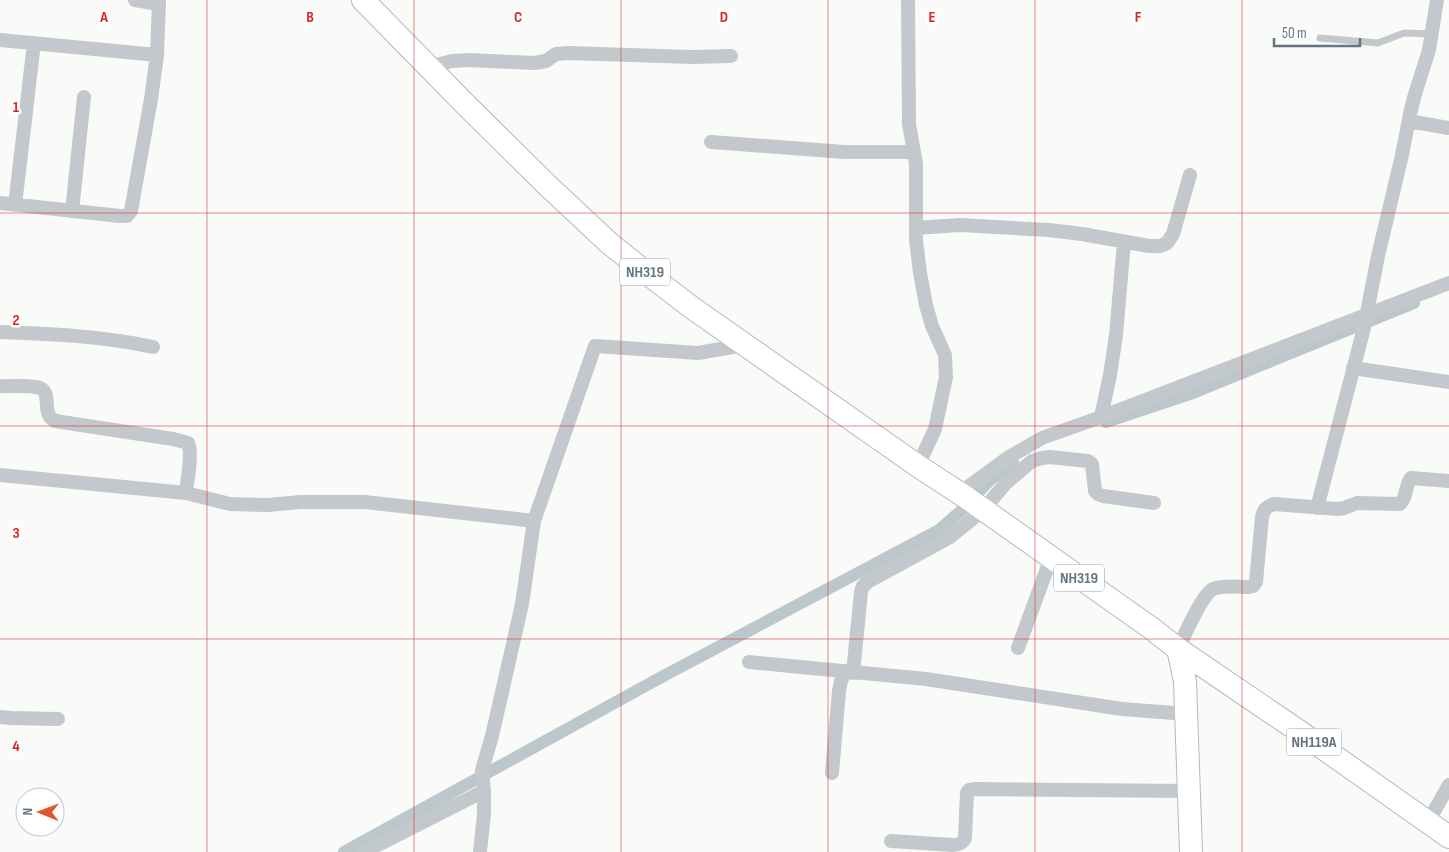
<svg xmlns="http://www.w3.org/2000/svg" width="1449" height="852" font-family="'Sofia Sans Condensed',sans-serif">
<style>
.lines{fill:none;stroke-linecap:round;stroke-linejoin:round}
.canal{stroke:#bbc7cb;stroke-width:12}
.trunk-casing{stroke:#b4b9bd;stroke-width:24}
.service{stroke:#c3c8cc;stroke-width:7}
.minor{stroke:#c3c8cc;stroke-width:14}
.trunk{stroke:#fff;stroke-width:22}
.grid{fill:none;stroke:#d62828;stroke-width:1;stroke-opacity:0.55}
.labels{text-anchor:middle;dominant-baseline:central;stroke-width:5;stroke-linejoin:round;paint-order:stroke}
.shield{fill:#fff;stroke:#939fa8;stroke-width:1}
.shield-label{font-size:16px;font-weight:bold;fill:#657683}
.grid-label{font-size:16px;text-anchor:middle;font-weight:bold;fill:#d62828;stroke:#fff;stroke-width:5;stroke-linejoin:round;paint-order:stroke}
</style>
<rect width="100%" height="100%" fill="#fafaf8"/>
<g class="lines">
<path class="canal" d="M1106,422L1193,393L1414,303
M344,852L656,680L939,530L962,510L989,481L1013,462"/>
<defs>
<path id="trunk" d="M363,0L465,104L547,185L609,243L644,271L691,307L918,466L967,498L1151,628L1178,649L1303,734L1449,837
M1178,649L1185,681L1191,852"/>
</defs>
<use href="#trunk" class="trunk-casing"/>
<path class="service" d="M1320,38L1378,43L1404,33L1432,34"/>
<path class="minor" d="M135,0L159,4
M908,0L909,124L916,164V240L920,273L926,305L932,326L945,355L946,377L935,429L918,466
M0,40L157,55
M429,67L452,61L469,60L534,63L546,61L556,54L568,53L692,57L731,56
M1409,121L1449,128
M711,142L844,152H914
M0,203L120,216H127L131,211L151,99L157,55L159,0
M15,205L34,43
M72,211L84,97
M916,228L960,225L1049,230L1082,234L1149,246H1160L1167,243L1173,234L1190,175
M0,332C52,334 103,336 153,347
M1353,368L1449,382
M0,386C10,387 30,384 40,388C53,394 40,413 55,421L173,439L188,443C193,453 187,481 186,493
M1101,417L1110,375L1116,335L1124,242
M0,475L186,493L230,504L268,505L300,502H365L534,521
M960,493L1009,457L1042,438L1101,417L1449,283
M1317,508L1364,328L1378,256L1402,155L1410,114L1415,94L1429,50L1437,0
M1018,648L1051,558
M1178,649C1184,636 1202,595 1213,589C1223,585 1238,587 1249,587L1253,586L1256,582L1262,517C1264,509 1266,507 1274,504L1338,509L1344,508L1357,503L1400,504C1407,498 1405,485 1411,478L1449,481
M749,662L926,679L1122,709L1187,714
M853,673L861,592L863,586L869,581L950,537L983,510L1006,483L1032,461L1042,458L1050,457L1088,461L1092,464L1095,491L1098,494L1103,496L1154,503
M0,717L11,718L58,719
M832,773L839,691L841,681L845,672
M1428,822L1449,785
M891,841L952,845C958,845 962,844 965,838L967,793L969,790L975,789L1189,791
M364,852L484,791
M480,852L484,814V791L482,770L492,736L522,604L534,521L595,346L698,353L744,345"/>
<use href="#trunk" class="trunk"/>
</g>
<path class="grid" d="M207,0V852M414,0V852M621,0V852M828,0V852M1035,0V852M1242,0V852M0,213H1449M0,426H1449M0,639H1449"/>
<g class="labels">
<g class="shield">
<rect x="620" y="258.5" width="50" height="27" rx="4"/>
<rect x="1054" y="564.5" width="50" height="27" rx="4"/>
<rect x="1286.5" y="728.5" width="55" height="27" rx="4"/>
</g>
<g class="shield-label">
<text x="645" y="272">NH319</text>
<text x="1079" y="578">NH319</text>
<text x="1314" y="742">NH119A</text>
</g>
</g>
<g class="grid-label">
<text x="104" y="22">A</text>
<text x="310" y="22">B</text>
<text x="518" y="22">C</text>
<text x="724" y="22">D</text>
<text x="932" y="22">E</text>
<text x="1138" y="22">F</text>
<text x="16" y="112">1</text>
<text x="16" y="325">2</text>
<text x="16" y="538">3</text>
<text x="16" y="751">4</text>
</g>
<g transform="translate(40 812) rotate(271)"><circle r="24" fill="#ffffff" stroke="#c1c8cd"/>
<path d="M0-4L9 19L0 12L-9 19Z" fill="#e4572e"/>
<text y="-8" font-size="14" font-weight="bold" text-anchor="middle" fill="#657683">N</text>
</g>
<path d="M1274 38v8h86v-8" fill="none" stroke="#657683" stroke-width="2.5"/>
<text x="1282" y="38" font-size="15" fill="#657683" stroke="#ffffff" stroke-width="4" paint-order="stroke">50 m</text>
</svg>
